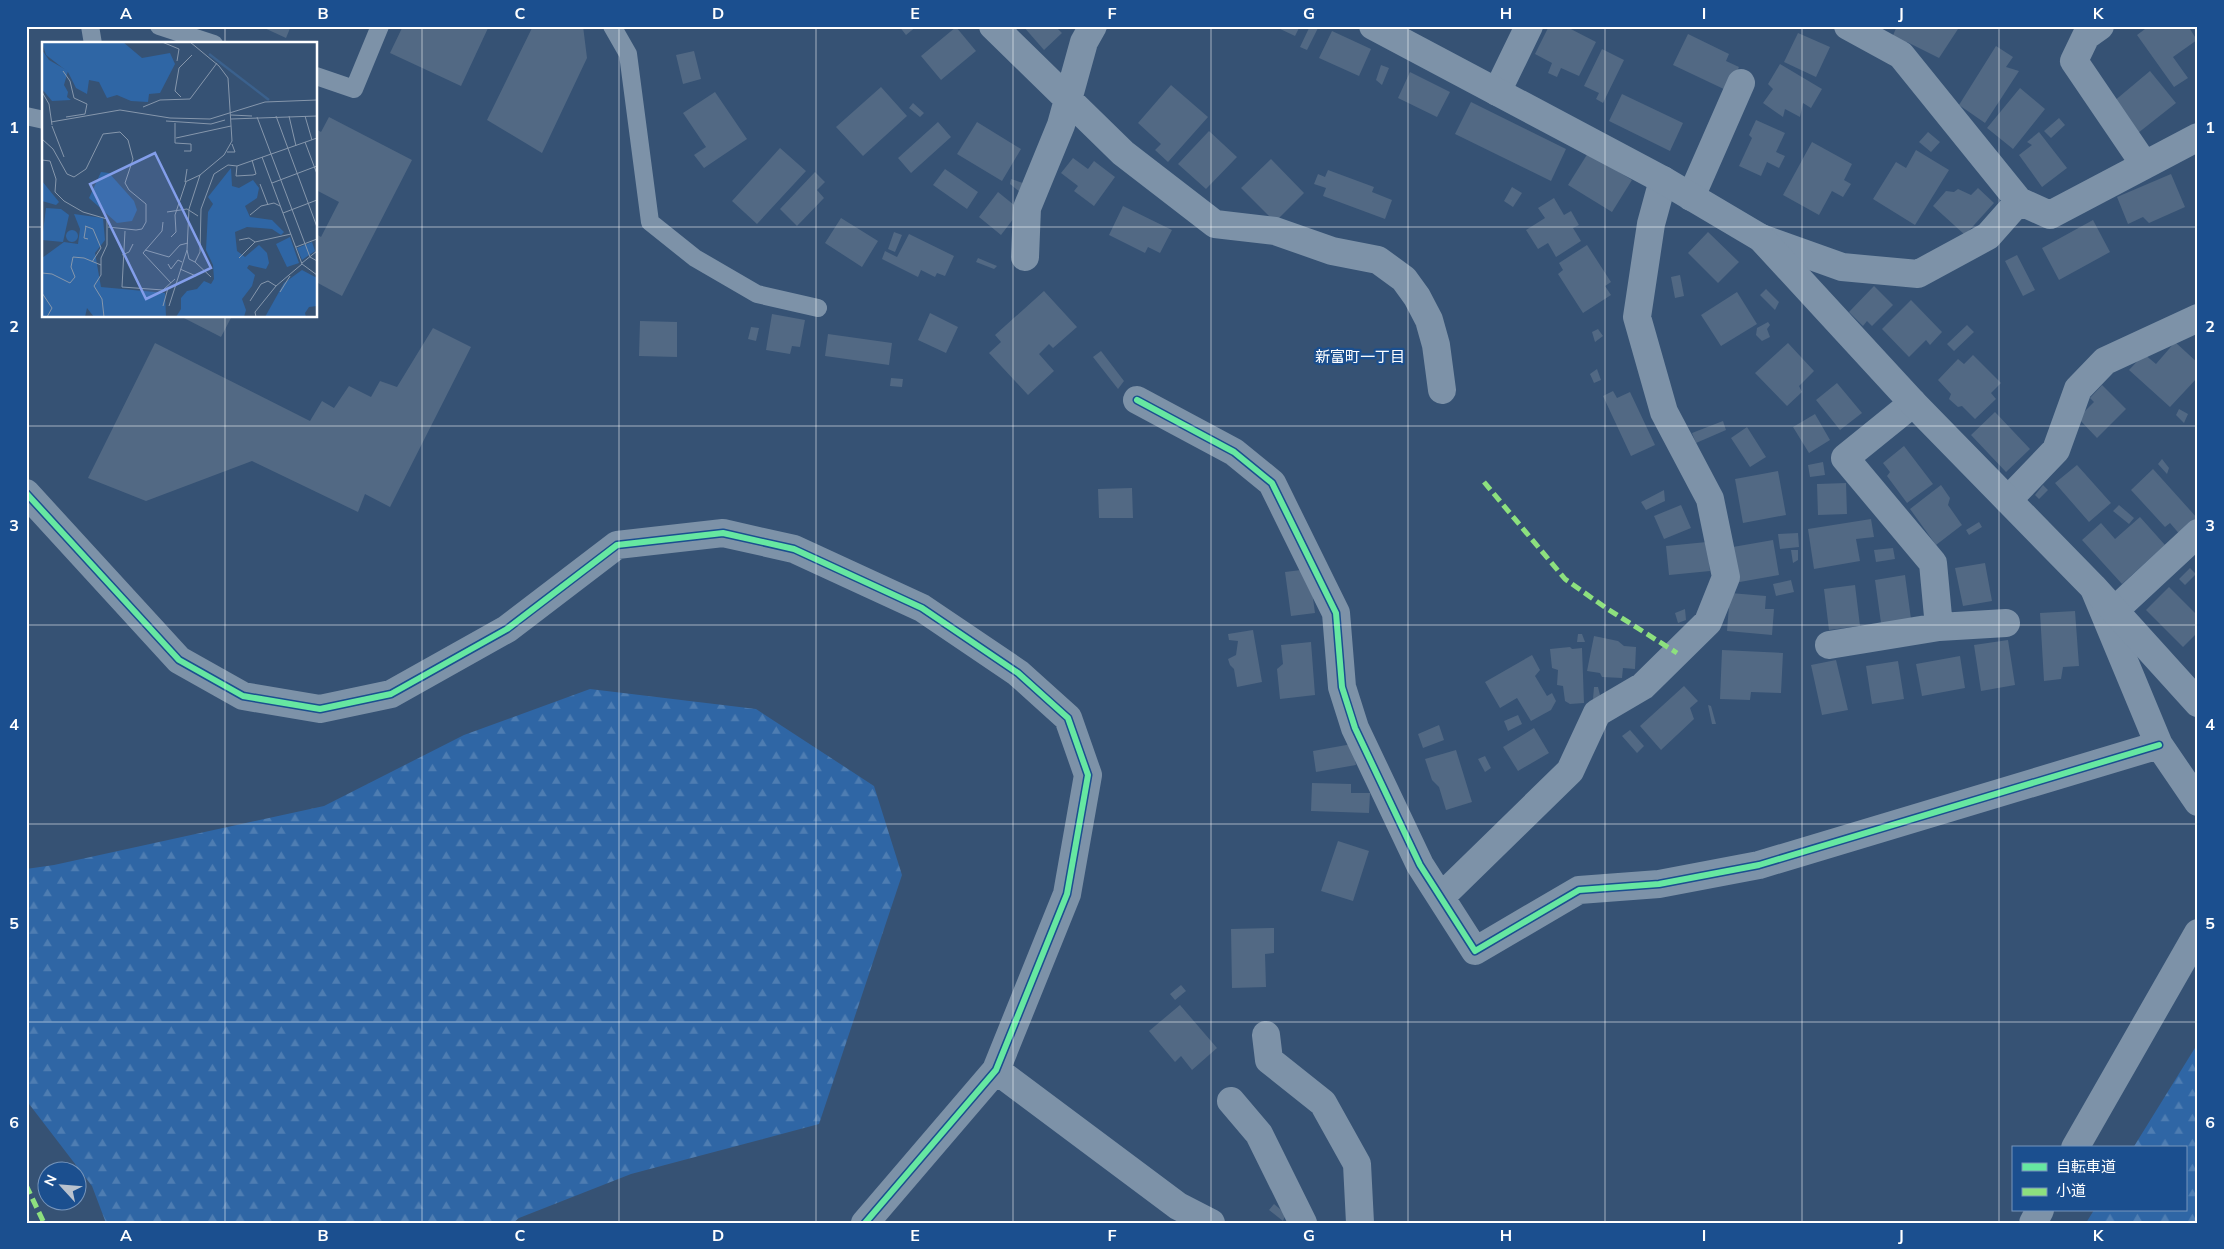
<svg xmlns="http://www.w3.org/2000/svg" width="2224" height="1249" font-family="Mulish,'Noto Sans JP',sans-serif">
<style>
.forest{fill:url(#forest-firs)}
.building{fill:#526984}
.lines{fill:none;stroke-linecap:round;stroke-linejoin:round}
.service{stroke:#7d92a8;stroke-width:18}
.minor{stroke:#7d92a8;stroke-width:28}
.tertiary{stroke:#7d92a8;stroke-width:28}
.quiet{stroke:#8de07e;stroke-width:5;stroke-dasharray:10 5;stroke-linecap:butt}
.cycleway-casing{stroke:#1b4f8f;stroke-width:9}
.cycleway{stroke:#66e7a1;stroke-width:6}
.grid{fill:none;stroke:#fff;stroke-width:1;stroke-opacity:0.55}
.labels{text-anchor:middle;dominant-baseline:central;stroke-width:4.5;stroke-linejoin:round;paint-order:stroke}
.neighbourhood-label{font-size:15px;fill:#fff;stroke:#1b4f8f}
.inset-river{fill:none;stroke:#3b618d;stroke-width:2.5}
.inset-road{fill:none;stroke:#8697ac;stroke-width:1}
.view{fill:#839eea;fill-opacity:0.15;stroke:#839eea;stroke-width:2.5}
.inset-edge{fill:none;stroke:#fff;stroke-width:2.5}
.neatline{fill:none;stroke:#fff;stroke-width:2}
.grid-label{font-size:16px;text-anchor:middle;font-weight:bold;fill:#fff}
</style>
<defs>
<pattern id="forest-firs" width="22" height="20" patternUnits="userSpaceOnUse" patternTransform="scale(1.25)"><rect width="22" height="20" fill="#2f66a5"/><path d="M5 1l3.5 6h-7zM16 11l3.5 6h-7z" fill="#4e7db2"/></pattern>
</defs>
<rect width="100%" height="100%" fill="#365274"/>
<path class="forest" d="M590,689L756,709L874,786L902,875L819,1124L631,1174L519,1218L513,1223H106L92,1186L26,1100V869L54,865L324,806L464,735Z
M2198,1043V1223H2086L2094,1210H2185V1148H2133Z"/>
<path class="building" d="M260,26H291L286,38Z
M403,26H489L461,86L390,53Z
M533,26H583L587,58L542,153L487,120Z
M899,26H917L906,35Z
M1023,26H1058L1057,28L1062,33L1044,50Z
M1274,26H1300L1295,36Z
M1310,26H1319L1307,50L1300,47Z
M1549,26H1565L1596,42L1579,76L1561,68L1557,77L1548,73L1552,63L1535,54Z
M1897,26H1960L1939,58L1907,42L1904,46L1891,40Z
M2149,26H2188L2197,40L2173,57L2188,78L2174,87L2137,35Z
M956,27L976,51L941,80L921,56Z
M1332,31L1371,49L1359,76L1319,58Z
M1798,33L1830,47L1816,77L1784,62Z
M1688,34L1729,54L1726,61L1739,67L1728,91L1673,65Z
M1996,46L2013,57L2006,67L2019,71L1985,123L1959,105Z
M1602,49L1624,60L1603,103L1596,99L1599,93L1584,86Z
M694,51L701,79L683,84L676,55Z
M1780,64L1822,89L1811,108L1803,103L1800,117L1785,109L1783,117L1763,103L1773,89L1768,84Z
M1381,65L1389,68L1382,85L1376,80Z
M2150,71L2176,103L2138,133L2113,102Z
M1410,72L1450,92L1437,117L1398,98Z
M1171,85L1208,117L1168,162L1155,150L1161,144L1138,123Z
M881,87L907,116L863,156L836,127Z
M2020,88L2045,109L2013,149L1987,128Z
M715,92L747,139L704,168L694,155L706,147L683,113Z
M1622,94L1683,123L1670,151L1609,121Z
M1471,102L1566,149L1551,181L1455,134Z
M913,103L924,113L920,117L909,108Z
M329,117L412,160L342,296L316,282V234L321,237L339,202L316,190V129L321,132Z
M2059,118L2065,125L2051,138L2044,131Z
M1756,120L1785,133L1776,152L1785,156L1779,168L1767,162L1761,176L1739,166L1752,138L1749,135Z
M938,122L951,137L911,173L898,158Z
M977,122L1021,149L1002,181L957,154Z
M1209,131L1237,157L1206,189L1178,164Z
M1928,132L1940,142L1931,152L1919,142Z
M2039,132L2067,168L2042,187L2019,155L2032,145L2027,142Z
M1812,142L1852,164L1844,180L1851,184L1843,197L1832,191L1819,215L1783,195Z
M780,148L806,171L757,224L732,201Z
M1916,150L1949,170L1915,225L1873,199L1896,162L1906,168Z
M1588,153L1632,180L1612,212L1568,185Z
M1073,158L1088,169L1094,161L1115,177L1094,206L1074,191L1078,186L1061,173Z
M1271,159L1304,193L1275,222L1241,188Z
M945,169L978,192L967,209L933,185Z
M1328,170L1374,187L1372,192L1392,200L1385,219L1323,196L1326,188L1314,184L1318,174L1325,177Z
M815,172L825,182L817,190L824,198L797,226L780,209Z
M2171,174L2185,207L2149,223L2143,217L2128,224L2117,197Z
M1011,179L1032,186L1020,192L1010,184Z
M1512,187L1522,193L1513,207L1504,201Z
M1978,188L1994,203L1965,235L1933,206L1946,191L1954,192L1958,189L1971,195Z
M998,192L1020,210L1001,235L979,217Z
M1554,198L1564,215L1571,211L1579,225L1573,228L1581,241L1556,257L1548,243L1538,249L1526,230L1545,218L1538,208Z
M1123,206L1172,230L1160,253L1148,247L1145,253L1109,235Z
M841,218L878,241L862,267L825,243Z
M2093,220L2110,252L2059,280L2042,248Z
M894,232L902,235L895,252L888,249Z
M1708,232L1739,262L1718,283L1688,253Z
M909,234L954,256L945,276L937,273L935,277L921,270L918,277L882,259L885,251L897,257Z
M1587,245L1611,282L1605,286L1611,295L1583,313L1558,274L1563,270L1559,263Z
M2017,255L2035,290L2023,296L2005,261Z
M978,258L997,266L994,269L976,262Z
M1680,275L1684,296L1675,298L1671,277Z
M1874,286L1893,305L1872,326L1867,321L1863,326L1849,312Z
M1766,289L1779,302L1775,310L1760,295Z
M1044,291L1077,327L1053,348L1049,344L1039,354L1054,371L1028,395L989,353L1001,342L995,335Z
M1737,292L1757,324L1721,346L1701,315Z
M1911,300L1942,332L1930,345L1926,340L1909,357L1882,329Z
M930,313L958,327L946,353L918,340Z
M772,314L805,320L800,347L792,346L790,354L766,350Z
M180,316H232L221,337Z
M640,321L677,322V357L639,356Z
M1768,322L1770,325L1767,329L1770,337L1762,341L1756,335L1757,328Z
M1967,325L1974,332L1954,351L1947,344Z
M751,327L759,328L756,341L748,339Z
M433,328L471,347L390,507L365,494L358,512L252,461L146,501L88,478L155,343L310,421L322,401L334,408L349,386L371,397L380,381L397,387Z
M1598,329L1603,336L1595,342L1592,332Z
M828,334L892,343L889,365L825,356Z
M2175,342L2198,363V377L2170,407L2129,370L2144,354L2156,364Z
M1788,343L1814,371L1799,386L1802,392L1787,406L1755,373Z
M1101,351L1124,381L1118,389L1093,357Z
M1973,355L2001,383L1991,393L1996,399L1975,419L1962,406L1958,407L1949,399L1951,394L1938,380L1958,359L1964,364Z
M1597,369L1601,380L1594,383L1590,374Z
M891,378L903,379L902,387L890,386Z
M1837,383L1862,413L1840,430L1816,400Z
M2102,385L2126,409L2097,438L2078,418L2094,402L2090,398Z
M1613,391L1617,398L1630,392L1655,445L1631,456L1603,396Z
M2179,409L2188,414L2184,423L2176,415Z
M1995,412L2030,449L2006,472L1971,435Z
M1815,414L1830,440L1809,453L1793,427Z
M1723,421L1726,430L1696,443L1692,433Z
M1747,427L1766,457L1750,467L1731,438Z
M1904,446L1933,484L1907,503L1887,476L1890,472L1883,463Z
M2162,459L2169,468L2167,474L2158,464Z
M1823,462L1825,475L1810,477L1808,465Z
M2077,465L2111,503L2089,522L2055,483Z
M2153,469L2198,519V523L2182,537L2170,523L2165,527L2131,490Z
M1778,471L1786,515L1743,523L1735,479Z
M1846,483L1847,514L1818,515L1817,484Z
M1941,485L1950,498L1948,505L1962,525L1936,545L1910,509Z
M2043,485L2048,490L2039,499L2035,495Z
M1132,488L1133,518H1099L1098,489Z
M1664,490L1665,501L1646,510L1641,502Z
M1681,505L1691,528L1664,539L1654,516Z
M2119,505L2134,518L2129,524L2113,511Z
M2140,517L2165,545L2122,584L2082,540L2101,523L2115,539Z
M1871,519L1874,537L1856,539L1860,561L1814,569L1808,529Z
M1979,522L1982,527L1969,535L1966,530Z
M1798,533L1799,547L1780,549L1778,534Z
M1773,540L1779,575L1734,583L1727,548Z
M1707,542L1710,571L1669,575L1666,546Z
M1893,548L1895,559L1876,562L1874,550Z
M1791,550H1798V560L1793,563Z
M1985,563L1992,601L1963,606L1955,568Z
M2190,568L2196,574L2185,585L2179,579Z
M1309,569L1315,613L1291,616L1285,572Z
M1905,575L1911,619L1881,623L1875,580Z
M1791,580L1794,592L1776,596L1773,584Z
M1855,585L1860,626L1829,630L1824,589Z
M2169,587L2198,616V632L2183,647L2146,610Z
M1730,593L1766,596L1765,609H1774L1772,635L1727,631Z
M1685,609L1686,620L1678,623L1675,613Z
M2075,611L2079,666L2063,667L2061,679L2044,681L2040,613Z
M1253,630L1262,682L1237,687L1234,669L1230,665L1228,659L1236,655L1238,641L1229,640L1228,634Z
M1578,634H1582L1585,642H1577Z
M1594,636L1618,641L1624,646L1636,647L1635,669L1623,668L1622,678L1602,677L1600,673L1587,671Z
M2008,640L2015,685L1981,691L1974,645Z
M1311,642L1315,695L1280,699L1277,669L1283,664L1281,645Z
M1570,647L1572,649L1582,648L1584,703L1570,704L1565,701L1563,686L1557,685L1558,670L1552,668L1550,649Z
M1722,650L1783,653L1781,693L1751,692L1750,700L1720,699Z
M1532,655L1540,670L1535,676L1547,696L1552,693L1556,701L1551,710L1531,721L1517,698L1500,708L1485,682Z
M1960,656L1965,688L1922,696L1916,664Z
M1836,660L1848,710L1822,715L1811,665Z
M1898,661L1904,699L1872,704L1866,666Z
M1684,686L1698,701L1690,708L1694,719L1661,750L1640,726Z
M1594,687H1598L1601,699H1593Z
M1708,705L1711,706L1716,724H1712Z
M1518,715L1522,724L1508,731L1504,721Z
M1439,725L1444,740L1423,748L1418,734Z
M1534,728L1549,753L1518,771L1503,747Z
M1630,730L1644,746L1637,753L1622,736Z
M1352,744L1356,765L1316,772L1313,751Z
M1456,750L1472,802L1446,810L1439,787L1432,780L1425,759Z
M1485,756L1491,768L1485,772L1478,759Z
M1312,783L1351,784V793H1370L1369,813L1311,811Z
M1338,841L1369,851L1353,901L1321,891Z
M1274,928V953L1265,954L1266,987L1232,988L1231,929Z
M1181,985L1186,991L1175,1000L1170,994Z
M1180,1005L1217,1048L1192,1070L1181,1056L1175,1062L1149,1031Z
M1274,1204L1286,1214L1283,1221L1269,1210Z"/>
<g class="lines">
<path class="service" d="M90,26L93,44
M159,26L214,44
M612,26L628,54L650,222L695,258L757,294L818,308
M316,76L354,89L380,26
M26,116L44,120"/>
<path class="minor" d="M993,26L1123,153L1215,224L1275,231L1332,251L1378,260L1404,279L1417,297L1429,320L1436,345L1442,390
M2100,26L2086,36L2074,61L2144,164
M1497,92L1529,26
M1691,197L1741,83
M2019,201L2050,215L2198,137
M1761,238L1842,267L1918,274L1988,236L2019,201L1901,55L1848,26
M1025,257L1027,208L1061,125L1084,42L1093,26
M1137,400L1234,452L1272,483L1336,613L1342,687L1355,728L1420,865L1475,951L1579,890L1659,884L1759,865L2159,745
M26,493L179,660L243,696L320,709L391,694L507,629L617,545L723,533L794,549L922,608L1018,673L1068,718L1088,775L1067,894L996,1070L865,1223
M2008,500L2056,450L2078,389L2105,361L2198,318
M2095,591L2159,745L2198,802
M2114,611L2198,533
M1939,627L2006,623
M1829,645L1939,627L1933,563L1845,458L1913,403
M1442,896L1570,771L1597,713L1643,686L1708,622L1726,577L1710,499L1664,412L1637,317L1651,224L1663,180
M1266,1035L1269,1060L1323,1103L1357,1164L1360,1223
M996,1070L1178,1206L1211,1223
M1231,1101L1259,1134L1303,1223
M2075,1148L2198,933
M2033,1223L2040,1210"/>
<path class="tertiary" d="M1373,26L1663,180L1761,238L1913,403L2093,587L2198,703"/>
<path class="quiet" d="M1484,482L1565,579L1606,608L1677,653
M26,1185L44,1223"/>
<defs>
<path id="cycleway" d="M1137,400L1234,452L1272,483L1336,613L1342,687L1355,728L1420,865L1475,951L1579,890L1659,884L1759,865L2159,745
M26,493L179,660L243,696L320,709L391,694L507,629L617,545L723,533L794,549L922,608L1018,673L1068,718L1088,775L1067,894L996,1070L865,1223"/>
</defs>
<use href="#cycleway" class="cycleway-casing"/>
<use href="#cycleway" class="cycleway"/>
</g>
<path class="grid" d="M225,26V44M422,26V1223M619,26V1223M816,26V1223M1013,26V1223M1211,26V1223M1408,26V1223M1605,26V1223M1802,26V1223M1999,26V1223M26,227H44M316,227H2198M225,316V1223M26,426H2198M26,625H2198M26,824H2198M26,1022H2198"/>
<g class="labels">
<g class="neighbourhood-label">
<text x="1360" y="356">新富町一丁目</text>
</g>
</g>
<g transform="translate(42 42)">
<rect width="275" height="275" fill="#365274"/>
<path d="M0,0H81L100,16L128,11L133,22L118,51L107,52L106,60L89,59L75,53L65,56L57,40L47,38L45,52L34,46L26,30L4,13ZM189,126L190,144L197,146L211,138L217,146L215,156L203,164L208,175L230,178L242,190L239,193L230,187L205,185L193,190L195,209L203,215L217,203L225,211L227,221L224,227L207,223L205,226L213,233L210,244L200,257L204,268L202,275H134L139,267V256L145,249L155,247L162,239L169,242L172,237L171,223L164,208L166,170L171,162L166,155ZM59,130L67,131L92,159L95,168L90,179L75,181L47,156ZM0,139L17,160L14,163L0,159ZM32,172L61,176L63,198L53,211L59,245L123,251L124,275H52L45,266L43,275H0V216L22,200L36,202L38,187ZM260,228L275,236V264L267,265L263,271L264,275H223L242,241Z" fill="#2f66a5"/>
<path d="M0,8L7,18L26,29L22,43L26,50L25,55L29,58L10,59L0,47ZM4,166L19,167L27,173L21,200L0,198ZM24 194a6 6 0 1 1 12 0a6 6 0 1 1-12 0ZM248,195L257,221L245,225L234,202ZM270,200L273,209L260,218L255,206Z" fill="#2f66a5"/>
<path class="inset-river" d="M167,12L227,58"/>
<path class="inset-road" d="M120,0L137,7L135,19M21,29L28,39L32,56L45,62L43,72L24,75M0,50L7,62L10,83M139,55L133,49L137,26L150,13M101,65L118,58L148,57L175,21M189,73L210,74M234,74L275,185M247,74L254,104M263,74L270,98M215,75L268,215L275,219M189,77L275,74M124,79L169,82L183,78M9,80L78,68L128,76L168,77L223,60L275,58M133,81V101L149,102V109H142M10,84L22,115M134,96L189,84M0,97L11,107L25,132L32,135L44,127L61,92L78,90L86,98L91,117L83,141L87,148L104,162V180L100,187L94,188L66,185M263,100L275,132M185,110H193L190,102M220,115L260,222L275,233M0,118L8,119L14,137L13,150L22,159L41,170L65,177V203L59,216V233L52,244L60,257L62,275M195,124L194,134L211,133L214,132L210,118M145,127L143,140L158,133M230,141L275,124M218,142L226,163M125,170L145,167L156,174M241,171L275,158M208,173L219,164L232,161L238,164M121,180L120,189L101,211L129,241M43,184L51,187L59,206L50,220M44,184L42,196L46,197M83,189L80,245L121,248L133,237M129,195L134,190L133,173L144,140M197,198L207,196L213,200M254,205L275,197M103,208L127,215L138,203L146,201M145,208L147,217L153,220L158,210L159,167L172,132L186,123L195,124L275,96M80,213L87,210L91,202M197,216L213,200L249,192M153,220L169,235M260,221L275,209M126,222L129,227L136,218L140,220M138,227L154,234M0,231L10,232L28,241L33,235L29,225L31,215L42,216L59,223M238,250L248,234M0,251L10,266L5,275M208,259L219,242L226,239L234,244L260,222M121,264L126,246M127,264L145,208L147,167L158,133L182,113L190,99L186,36L177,24L148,0M214,275L213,270L234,244"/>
<path class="view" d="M113,111L169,226L104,257L48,142Z"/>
<rect width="275" height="275" class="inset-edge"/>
</g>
<rect width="2224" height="1249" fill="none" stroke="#1b4f8f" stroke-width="55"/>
<rect x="2012" y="1146" width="175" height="65" fill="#1b4f8f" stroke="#7695bc"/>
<rect x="2022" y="1163" width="25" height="8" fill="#66e7a1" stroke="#7695bc"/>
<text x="2056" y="1172" font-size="15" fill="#ffffff">自転車道</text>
<rect x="2022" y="1188" width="25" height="8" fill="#8de07e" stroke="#7695bc"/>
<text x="2056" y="1196" font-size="15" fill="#ffffff">小道</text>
<g transform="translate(62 1186) rotate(296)"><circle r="24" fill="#1b4f8f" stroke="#7695bc"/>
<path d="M0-4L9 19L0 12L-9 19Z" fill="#b9c2ce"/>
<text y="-8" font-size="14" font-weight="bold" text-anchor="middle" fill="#ffffff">N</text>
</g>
<rect x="28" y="28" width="2168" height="1194" class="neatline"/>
<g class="grid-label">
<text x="126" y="19">A</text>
<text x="323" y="19">B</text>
<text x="520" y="19">C</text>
<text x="718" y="19">D</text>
<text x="915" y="19">E</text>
<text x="1112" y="19">F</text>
<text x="1309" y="19">G</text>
<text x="1506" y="19">H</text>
<text x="1704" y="19">I</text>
<text x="1901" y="19">J</text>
<text x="2098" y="19">K</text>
<text x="14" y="133">1</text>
<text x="2210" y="133">1</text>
<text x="14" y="332">2</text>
<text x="2210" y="332">2</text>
<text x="14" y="531">3</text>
<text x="2210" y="531">3</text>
<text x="14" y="730">4</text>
<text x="2210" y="730">4</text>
<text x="14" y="929">5</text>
<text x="2210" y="929">5</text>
<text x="14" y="1128">6</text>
<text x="2210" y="1128">6</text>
<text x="126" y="1241">A</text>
<text x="323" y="1241">B</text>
<text x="520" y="1241">C</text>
<text x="718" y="1241">D</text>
<text x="915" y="1241">E</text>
<text x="1112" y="1241">F</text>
<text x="1309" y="1241">G</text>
<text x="1506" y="1241">H</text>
<text x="1704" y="1241">I</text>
<text x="1901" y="1241">J</text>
<text x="2098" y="1241">K</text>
</g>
</svg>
